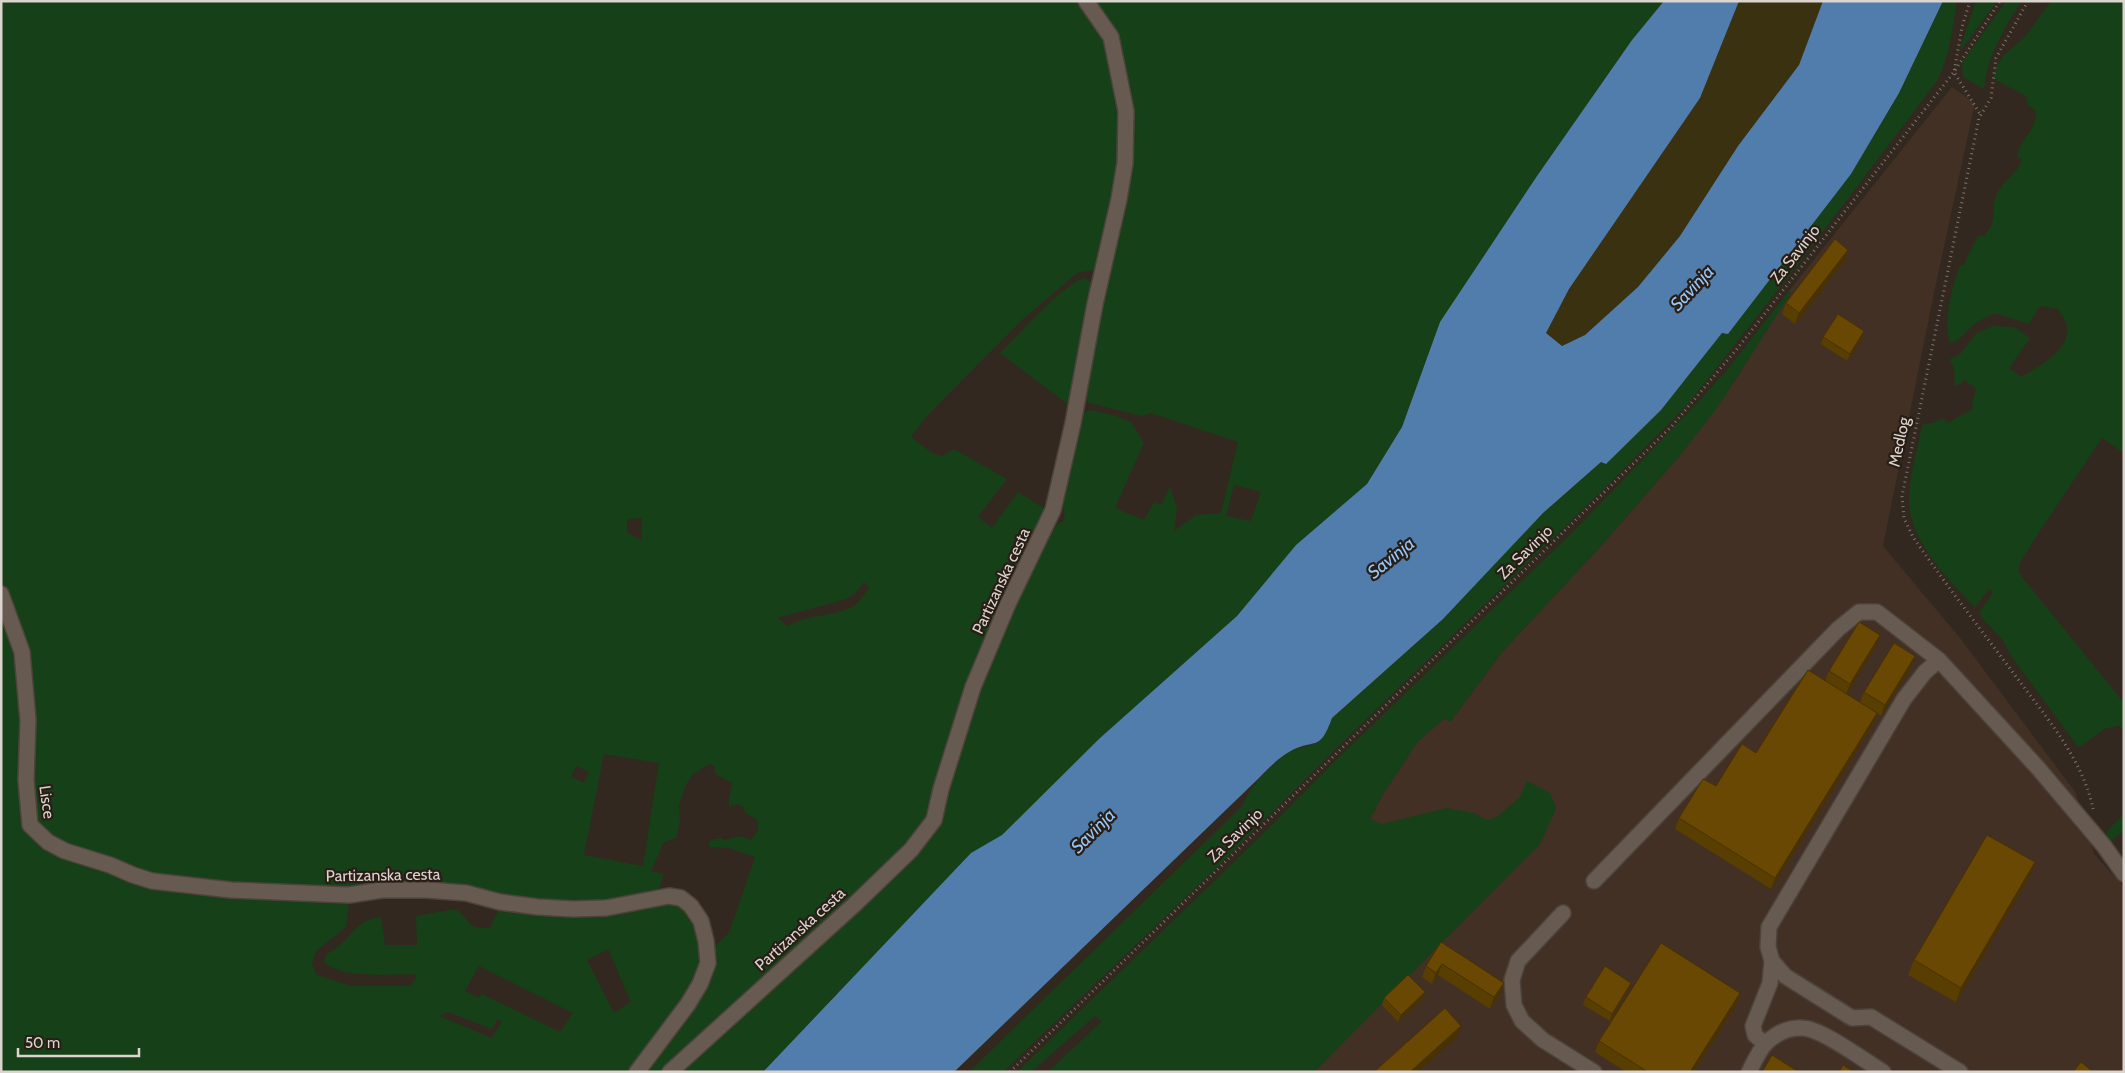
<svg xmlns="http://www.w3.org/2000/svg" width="2125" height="1073" font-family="Cabin,sans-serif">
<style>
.built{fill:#413023}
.green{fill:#164017;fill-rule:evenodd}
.sand{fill:#3a3111}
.water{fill:#517dac}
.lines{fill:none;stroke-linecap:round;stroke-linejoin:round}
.minor-casing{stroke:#4d433c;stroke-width:18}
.path{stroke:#7e756e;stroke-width:3;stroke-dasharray:1 4;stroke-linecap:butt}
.minor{stroke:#675a50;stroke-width:15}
.wall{fill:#593e02}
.shaded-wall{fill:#493201}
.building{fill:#684802;stroke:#493201}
.labels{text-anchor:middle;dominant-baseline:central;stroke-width:4.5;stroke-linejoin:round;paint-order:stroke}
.street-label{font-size:16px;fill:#dcd4cf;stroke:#291e16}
.water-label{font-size:18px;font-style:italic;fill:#94c7fd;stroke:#291e16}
</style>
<rect width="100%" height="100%" fill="#33281f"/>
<path class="built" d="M1952,87L1975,103L1935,288L1883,546L1960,638L2076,793L2094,854L2124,887V1072H1314L1374,1010L1370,819L1383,794L1418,741L1445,718L1450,722L1503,651L1600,547L1681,454L1734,382L1790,293L1788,292Z"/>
<path class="green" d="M1,1H1079L1106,42L1120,112L1119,162L1100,262L1094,270L1077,273L1022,320L925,418L911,437L932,453L942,456L954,449L1007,479L978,517L992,528L1018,492L1045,509L1009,586L962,699L925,821L853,900L778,965L662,1072H1V607L17,655L20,681L24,818L29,830L45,844L56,851L120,873L135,883L161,888L233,897L344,900L349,907L346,927L316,951L312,964L317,975L351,986H411L417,975C393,973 343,980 324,962L326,955C331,951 337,948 342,943C357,929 359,920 381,917L385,945H417L416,916L455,909C474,921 462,928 490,928L499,909C536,911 576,917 613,912C631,910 665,898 680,907C699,918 699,937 704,956L729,933L755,857L729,848L709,847L710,840L721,838L724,840L741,836L751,840L758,830V820L745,813L743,806L737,804L729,807V798L732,783L715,774V766L709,764L693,774L686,785L679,805L680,822L676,838L664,842L651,871L664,874L658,892L652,896L604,903L551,904L510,898L471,888L431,884H381L356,889L236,884L142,873L109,859L68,847L53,839L38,822L32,783L29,677L26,654L1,581ZM642,518L641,540L627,533V519ZM864,582L869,588C864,595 858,604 850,608C831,617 807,614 788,626L777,618L846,599L855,594ZM604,754L659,763L643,866L584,855ZM576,766L589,772L584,783L571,776ZM608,949L631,1002L614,1013L587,960ZM479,966L573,1013L560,1032L482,994L479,998L465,991ZM448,1012L492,1029L498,1019L502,1021L492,1038L439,1016Z
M1095,1H1664L1632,40L1537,176L1440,322L1402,427L1367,484L1296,545L1237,616L1100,738L1002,836L971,853L763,1072H677L915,855L959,749L978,690L1012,608L1038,555L1057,525L1063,521L1065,516L1061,503L1080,419L1084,413L1091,410L1116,416L1131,422L1144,443L1115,508L1144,520L1154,502L1161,505L1170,487L1177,508L1174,531L1196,515L1221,513L1238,442L1151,413L1142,416L1089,403L1083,399L1132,158ZM1234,485L1261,492L1251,521L1226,516Z
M1943,1H1956L1957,3C1952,29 1950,57 1937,81L1796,267L1687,405L1609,484L1357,728L1216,868L1003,1072H969L1242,806C1251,785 1268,767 1287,753C1294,747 1303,748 1312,745C1323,742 1329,727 1332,718L1443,619L1543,513L1601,462L1691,374L1695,365L1723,332L1728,333L1851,174L1899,93Z
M1976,1H1997L1961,50L1960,48Z
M2006,1H2021C2004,30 1987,56 1984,89L1963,77L1962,63Z
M2052,1H2124V453L2102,438L2036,537L2020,563L2018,572L2124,703V736L2120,725L2104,729L2083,745L2078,747L2012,657L2002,639L1981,617L1980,612L1993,592L1989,589L1975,607C1949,581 1906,537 1909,497C1910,473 1918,448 1922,425L1936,422L1943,418L1949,423C1958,415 1964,415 1973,409L1972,403L1976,390L1971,384L1969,385L1967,381L1964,380L1961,384L1955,386L1954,368L1949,360L1960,354L1977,333L1993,326L2014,327L2030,338L2009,368L2021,377C2039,366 2074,349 2066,323C2065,318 2060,313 2058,309L2040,306L2029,324L1995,313C1986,317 1977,321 1970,328C1962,335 1961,340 1950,343C1943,320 1952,287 1960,265L1964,266C1967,255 1973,247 1978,236H1984C1998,219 1991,216 1995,199C1999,182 2019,174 2022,159L2017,157C2020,137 2036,133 2036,111L2028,105L2026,96L1994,79C1994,56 2016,48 2028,33C2036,22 2043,11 2052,1Z
M1084,278L1092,283L1094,289L1070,406L1000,353C1015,338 1066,282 1084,278Z
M1788,292L1791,293L1717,408L1681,454L1600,547L1503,651L1450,722L1445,718L1418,741L1383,794L1370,819L1382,824L1447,808L1474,813L1487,820L1497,817L1520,797L1527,781L1550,793L1556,808L1540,844L1314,1072H1048L1102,1021L1095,1016L1031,1072H1017L1271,826L1340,756L1574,531L1700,400L1727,370Z
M2124,814V831L2109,842L2106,838L2108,830Z"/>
<path class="sand" d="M1739,1H1823L1799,65L1738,146L1680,236L1638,287L1585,335L1562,346L1546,333L1569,289L1700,98Z"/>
<path class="water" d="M1664,1H1739L1700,98L1569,289L1546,333L1562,346L1585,335L1638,287L1680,236L1738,146L1799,65L1823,1H1943L1899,93L1851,174L1728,334L1722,333L1661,410L1606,464L1601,462L1543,513L1443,619L1332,718C1319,754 1315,737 1289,752C1278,758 1268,769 1259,778L954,1072H763L971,853L1002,835L1100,738L1237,616L1296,545L1367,484L1402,427L1440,322L1537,176L1632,40Z"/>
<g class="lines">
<defs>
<path id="minor" d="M1,594L22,652L28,720L26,780L30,825L48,842L65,851L110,865L133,875L152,881L231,890L349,895L382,890H427L466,893L500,902L538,907L573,909L606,908L669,896L681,898L691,906L701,921L706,941L708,963L700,984L688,1004L637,1072
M1939,660L1925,672L1904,699L1769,927L1768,947L1772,961L1785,976L1852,1018L1871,1017L1960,1072
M1594,881L1838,629L1859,612H1877L1939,660L2038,768L2104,846L2124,874
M1563,913L1518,961L1512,980L1514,1005L1522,1021L1543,1040L1594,1072
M1765,1044L1755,1035L1753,1026L1770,983L1772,961
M670,1072L855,904L911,850L934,820L941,789L973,687L1007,606L1053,510L1073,423L1095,304L1119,199L1125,163L1126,111L1111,37L1086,1
M1749,1072C1754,1062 1759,1050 1767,1042C1777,1033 1788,1027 1802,1028C1821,1028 1865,1061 1883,1072"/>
</defs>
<use href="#minor" class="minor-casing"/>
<path class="path" d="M1970,1L1962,27L1954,72L1980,114
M2028,1L1996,58L1991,98L1979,118L1902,496L1904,518L1913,537C1946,585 1982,631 2017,678C2047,718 2083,760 2093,809
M1010,1072L1672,426L1741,344L1954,72L2000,1"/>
<use href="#minor" class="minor"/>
</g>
<path class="wall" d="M1848,250L1844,261L1795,324L1782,314L1786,303Z
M1864,331L1862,338L1847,361L1821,344L1823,337Z
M1876,646L1846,694L1860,702L1864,692L1915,656L1911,667L1881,716L1877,713L1873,724L1771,889L1675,829L1679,818L1756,753L1825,681L1829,671Z
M2035,862L2029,877L1956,1002L1908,975L1914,960Z
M1441,942L1500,994L1490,1009L1438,975L1432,984L1422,977L1426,966Z
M1631,983L1628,990L1610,1021L1583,1005L1586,997Z
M1740,993L1736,1005L1693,1072H1626L1595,1052L1599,1041Z
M1384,998L1422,999L1398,1022L1382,1005Z"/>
<path class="shaded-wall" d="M1848,250L1844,261L1795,324L1799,313Z
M1864,331L1862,338L1847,361L1850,354Z
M1880,635L1876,646L1846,695L1850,684Z
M1915,656L1911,667L1881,716L1885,705Z
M1877,713L1873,724L1771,889L1775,878Z
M2035,862L2029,877L1956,1002L1961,988Z
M1442,964L1438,975L1432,984L1436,973Z
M1504,983L1500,994L1490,1009L1494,997Z
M1631,983L1628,990L1610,1021L1612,1014Z
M1425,992L1422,999L1398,1022L1401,1015Z
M1740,993L1736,1005L1693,1072H1690Z
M1461,1026L1457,1037L1418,1072H1410Z"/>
<path class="building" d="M1835,239L1848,250L1799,313L1786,303Z
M1838,314L1864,331L1850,354L1823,337Z
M1859,622L1880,635L1850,684L1829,671Z
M1894,643L1915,656L1885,705L1864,692Z
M1808,670L1877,713L1775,878L1679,818L1703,779L1716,786L1742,744L1756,753Z
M1987,835L2035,862L1961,988L1914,960Z
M1441,942L1504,983L1494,997L1442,964L1436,973L1426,966Z
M1661,943L1740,993L1690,1072H1648L1599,1041Z
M1605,966L1631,983L1612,1014L1586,997Z
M1408,975L1425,992L1401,1015L1384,998Z
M1445,1008L1461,1026L1410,1072H1374Z
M1772,1055L1799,1072H1762Z
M2081,1062L2093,1072H2073Z
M1843,1065L1854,1072H1839Z"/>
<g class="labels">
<g class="street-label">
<text transform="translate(1795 254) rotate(-52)">Za Savinjo</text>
<text transform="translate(1899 442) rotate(-78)">Medlog</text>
<text transform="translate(1525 552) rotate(-44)">Za Savinjo</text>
<text transform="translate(1001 581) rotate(-65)">Partizanska cesta</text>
<text transform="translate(47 802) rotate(82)">Lisce</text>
<text transform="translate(1235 835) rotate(-44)">Za Savinjo</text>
<text transform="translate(383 875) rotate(-1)">Partizanska cesta</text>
<text transform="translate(800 929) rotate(-42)">Partizanska cesta</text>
</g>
<g class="water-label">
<text transform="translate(1692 288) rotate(-47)">Savinja</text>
<text transform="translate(1391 558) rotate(-39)">Savinja</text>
<text transform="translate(1093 831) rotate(-45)">Savinja</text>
</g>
</g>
<rect width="2125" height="1073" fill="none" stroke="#dcd4cf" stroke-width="5"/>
<path d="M18 1048v8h121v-8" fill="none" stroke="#dcd4cf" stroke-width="2.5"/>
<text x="25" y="1048" font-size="15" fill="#dcd4cf" stroke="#291e16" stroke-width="4" paint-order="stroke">50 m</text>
</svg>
